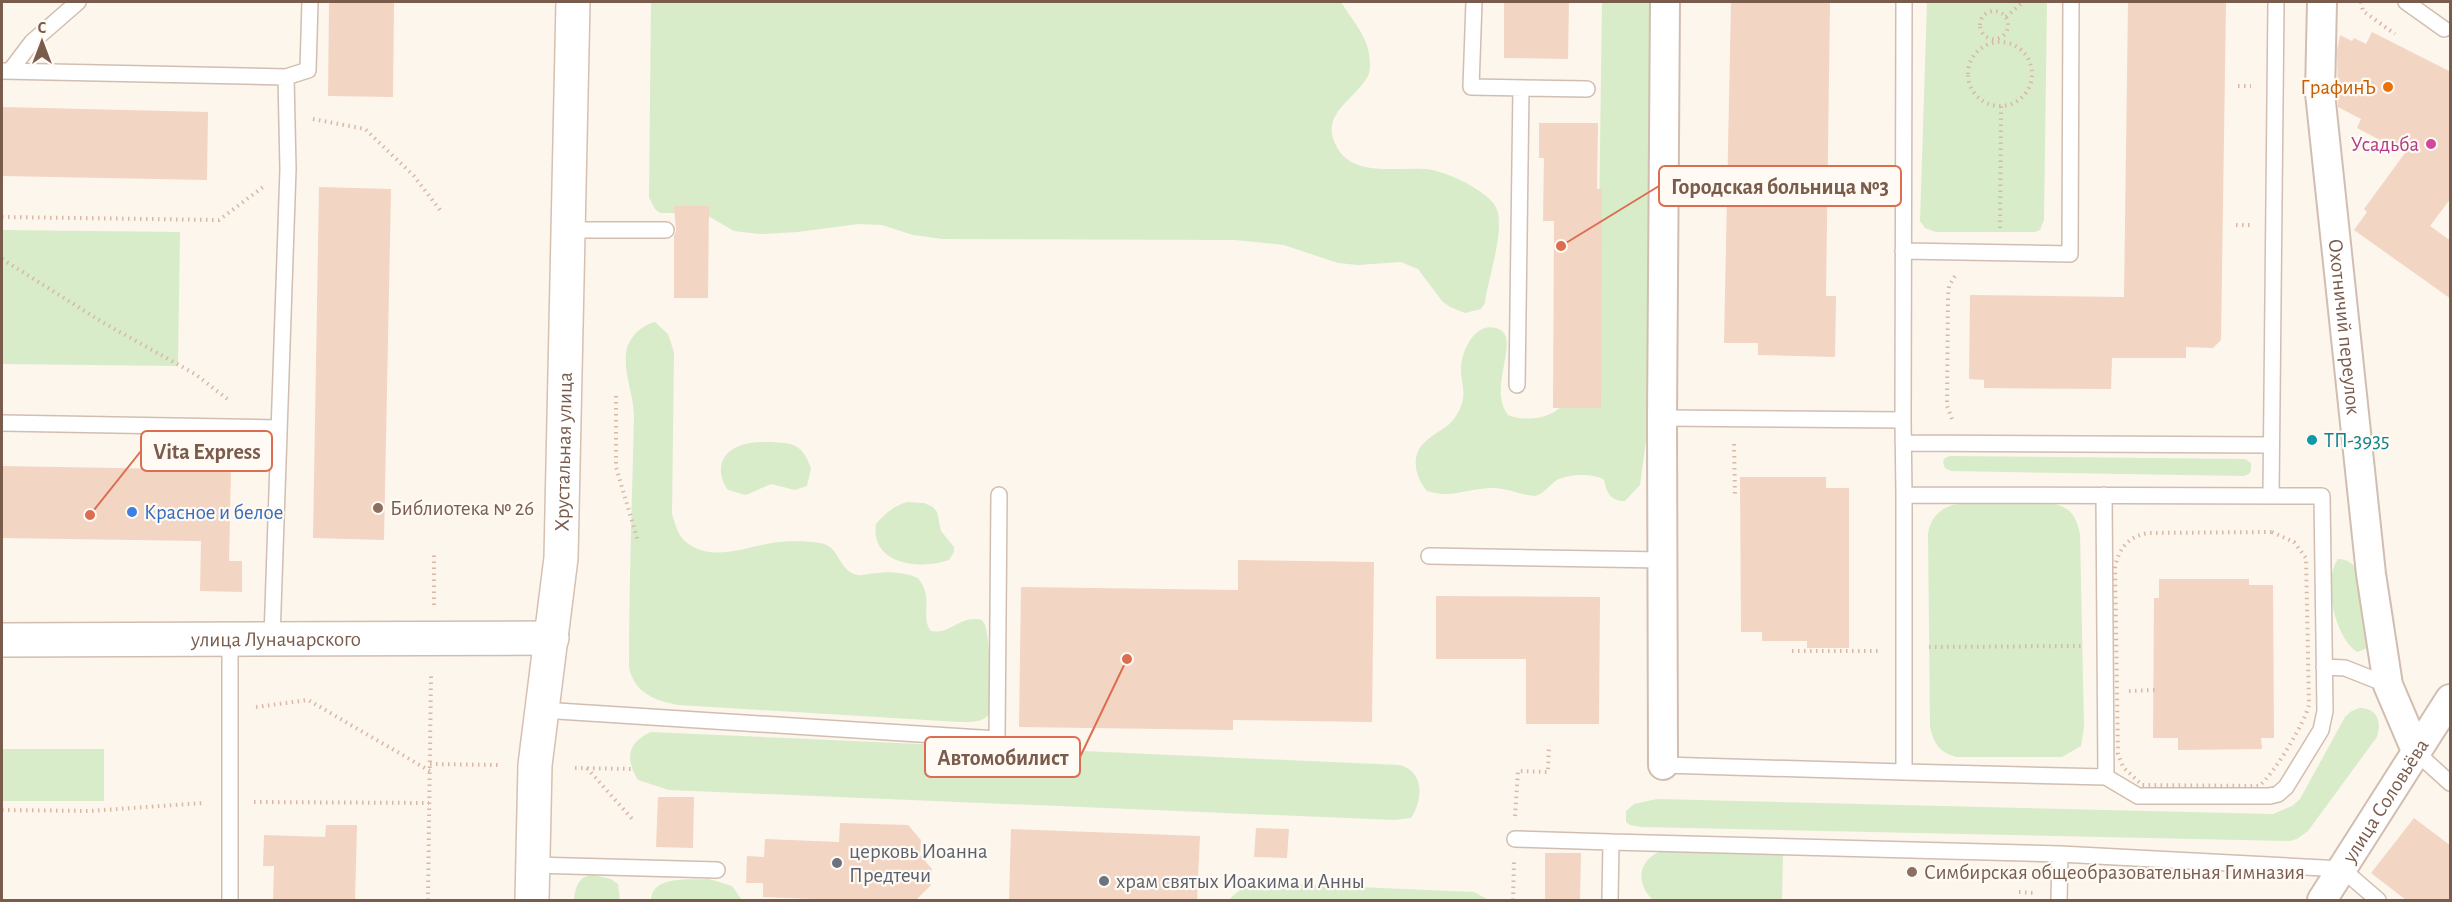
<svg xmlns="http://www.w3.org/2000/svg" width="2452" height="902" font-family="'Alegreya Sans',sans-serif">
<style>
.green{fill:#d8ecc9}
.building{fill:#f3d5c3}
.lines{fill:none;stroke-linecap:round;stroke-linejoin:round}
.service-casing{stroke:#d1beb0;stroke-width:18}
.minor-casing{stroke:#d1beb0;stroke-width:32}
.tertiary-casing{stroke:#d1beb0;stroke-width:36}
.secondary-casing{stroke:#d6c0b0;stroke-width:36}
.path{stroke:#d9b8a5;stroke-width:4;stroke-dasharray:1.5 4.5;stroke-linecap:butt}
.service{stroke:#fff;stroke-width:15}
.minor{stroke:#fff;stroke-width:28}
.tertiary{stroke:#fff;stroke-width:33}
.secondary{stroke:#fff;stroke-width:33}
.food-dot{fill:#e8710a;stroke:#fffaf3;stroke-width:2}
.hotel-dot{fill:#d1479c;stroke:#fffaf3;stroke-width:2}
.culture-dot{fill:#0f9aa8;stroke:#fffaf3;stroke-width:2}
.education-dot{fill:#8d6e63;stroke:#fffaf3;stroke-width:2}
.shop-dot{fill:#3f7fe0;stroke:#fffaf3;stroke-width:2}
.worship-dot{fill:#6b7280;stroke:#fffaf3;stroke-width:2}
.labels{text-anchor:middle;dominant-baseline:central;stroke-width:4.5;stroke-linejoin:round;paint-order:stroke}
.food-label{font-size:21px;fill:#c56008;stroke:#fffaf3;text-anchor:end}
.hotel-label{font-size:21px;fill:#b23c85;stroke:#fffaf3;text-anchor:end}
.street-label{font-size:21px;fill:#7a5c4d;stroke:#fffaf3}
.culture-label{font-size:21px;fill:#0d838f;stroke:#fffaf3;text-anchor:start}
.education-label{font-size:21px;fill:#785e54;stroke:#fffaf3;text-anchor:start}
.shop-label{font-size:21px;fill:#366cbe;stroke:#fffaf3;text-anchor:start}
.worship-label{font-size:21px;fill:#5b616d;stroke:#fffaf3;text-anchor:start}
.leader{fill:none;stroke:#dc6d51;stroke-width:2}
.callout-dot{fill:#dc6d51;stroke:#fffaf3;stroke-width:2}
.callout{fill:#fffaf3;stroke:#dc6d51;stroke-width:2}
.callout-label{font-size:22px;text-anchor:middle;font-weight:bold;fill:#7a5c4d}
</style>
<rect width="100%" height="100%" fill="#fdf6ec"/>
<path class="green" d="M651,2H1341C1350,17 1367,36 1369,54C1370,59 1371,71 1368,76C1354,101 1317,115 1338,149C1356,179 1404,165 1432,170C1450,174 1467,182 1482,193C1489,198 1496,204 1498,213C1503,238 1488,278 1485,303L1481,309L1465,313L1450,307L1442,301L1418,269L1401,262L1358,265L1338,263L1284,245L1235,240L943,239L913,235L882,225L858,224L798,232L760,234L734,231L703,213H660L655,209L649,198Z
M1602,2H1654L1646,441L1640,485L1625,501C1610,501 1607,493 1604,480C1594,473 1569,474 1557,480C1549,485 1545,493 1535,496C1520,495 1507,488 1493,488C1468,488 1452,499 1427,491C1415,478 1410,455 1425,442C1441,427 1454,428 1462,403C1466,391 1460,379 1461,367C1462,350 1475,322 1496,328C1524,336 1486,386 1508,415C1525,422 1552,419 1563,404L1599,220Z
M1927,2H2047L2044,220L2040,230L2035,232H1936L1925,228L1920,221Z
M2,230L180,232L178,366L2,364Z
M655,322L668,334L674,352L672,514C675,523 678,536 686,542C713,564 749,545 779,542C791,541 807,541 820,543C839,546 837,565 852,573C861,578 868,573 878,573C892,571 906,573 918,578C935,599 919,615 931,631C951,635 960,614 982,620C984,623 986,626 986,629C989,639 994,706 990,713C984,723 969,722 959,722L679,705C655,701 634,693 629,667C629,584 632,500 634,417C634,396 624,375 626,354C627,339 641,325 655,322Z
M770,442C794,443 802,444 811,468L807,486L795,490L771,484L746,495L728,490C717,475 718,455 737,447C747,442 759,442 770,442Z
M1950,456L2245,459L2251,463V470L2249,474L2244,476L1951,471L1945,468L1943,462L1945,458Z
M907,502L924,503L933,507L937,512L941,531L954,547V552L949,560C921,570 870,565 876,524C885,513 894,506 907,502Z
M1957,504H2054C2072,508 2076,517 2080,534L2084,727L2081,746L2062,757H1957C1940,753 1934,744 1930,727L1928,534C1930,518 1941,507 1957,504Z
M2338,559C2372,559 2367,623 2368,648L2357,652C2335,638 2322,581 2338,559Z
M2359,708C2377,708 2382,721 2377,737L2308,831L2297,839L2289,841L1641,827L1630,825L1626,822V811L1634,804L1657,799L2273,814L2292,806L2300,799L2345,717L2350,712Z
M651,732L1399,765C1425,771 1423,800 1411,818L1394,820L669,790L638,780C625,759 627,743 651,732Z
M3,749H104V801H2Z
M1668,849L1783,853L1782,900H1653C1632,880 1641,855 1668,849Z
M594,875L611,879L618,884L620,900H574C575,887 579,875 594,875Z
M709,879L732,886L742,900H651C652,875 690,880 709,879Z
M1262,883L1474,892L1489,900H1229C1238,889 1248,886 1262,883Z"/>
<path class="building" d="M329,2H394L393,97L328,96Z
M1504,2H1569L1568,59L1504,58Z
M1731,2H1830L1826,296H1836L1835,357L1758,355V343H1724Z
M2128,2H2226L2221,340L2213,348L2186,347V358H2112L2111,389L1984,388V380L1969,379L1970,295L2124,297Z
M2372,32L2451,72V198L2430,226L2451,241V299L2354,230L2367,212L2364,209L2405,153L2357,128L2361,119L2338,107L2337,50L2340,35L2352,41L2354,38L2366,44Z
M2,107L208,112L207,180L2,176Z
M1539,123H1598L1597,189H1602L1601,408H1553L1554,221H1543L1544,158H1539Z
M319,187L391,189L384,540L313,538Z
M674,206H709L708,298H674V236L676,231Z
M2,466L231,470L229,561H242V592L200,591L201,541L2,538Z
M1740,477H1826V488H1849V648H1807V641H1762V632H1741Z
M1238,560L1374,562L1372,722L1233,720V730L1019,727L1021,587L1238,590Z
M2159,579H2249V585H2273L2274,738H2261L2262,749L2178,750V738H2153L2154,598H2159Z
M1436,596L1600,597L1599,724H1526V659H1436Z
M658,797H694L693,848L656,847Z
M2414,818L2451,846V900H2406L2371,873Z
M840,823L908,825L921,840L920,855L932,869L931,885L916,900H839L763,897V883H746L747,856L764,857L765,839L839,842Z
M326,825H357L355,900H273L274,866H263L264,835L325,837Z
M1256,828L1289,829L1287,858L1254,857Z
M1011,829L1200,836L1197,900H1009Z
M1545,853H1581L1580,900H1545Z"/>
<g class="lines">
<defs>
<path id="service" d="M1474,2L1471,87L1587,89
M2406,2L2444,29
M2,71L286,77
M10,71L32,42L78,2
M569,230H666
M1903,251L2070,254L2071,2
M1517,385L1521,88
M1662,418L1903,420L1904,495L2322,496L2325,711L2321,730L2286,787L2278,794L2270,796H2138L2106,777
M1903,420L1904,2
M2,423L279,428
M1903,443L2270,445
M2271,496L2276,2
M1429,556L1662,560
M272,638L288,169L286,77L308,70L310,2
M2324,667L2345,668L2388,685
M542,710L997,739L999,495
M2417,753L2450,783
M1663,765L1904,772V495
M1904,772L2106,777L2104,495
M1515,839L1611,842L1610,900
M1611,842L2060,854
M533,865L717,870
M230,900V638
M2059,900L2060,854L2342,869L2378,900"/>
<g id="minor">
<path id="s1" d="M2322,2L2320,93L2371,574L2388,685L2417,753"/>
<path d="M1663,765L1662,418L1665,2"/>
<path id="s2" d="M2322,900L2450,699"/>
</g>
<g id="tertiary">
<path id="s3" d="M2,640L552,638"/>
</g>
<g id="secondary">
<path id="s4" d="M532,900L535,765L561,558L573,2"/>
</g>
</defs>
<use href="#service" class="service-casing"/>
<use href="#minor" class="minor-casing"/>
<use href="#tertiary" class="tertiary-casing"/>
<use href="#secondary" class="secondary-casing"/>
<path class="path" d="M2361,2L2363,11L2395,34
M1980 25a14 14 0 1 1 28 0a14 14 0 1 1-28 0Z
M2006,17L2023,2
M1968 74a32 32 0 1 1 64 0a32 32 0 1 1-64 0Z
M2238,86H2251
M313,119L365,129L414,176L440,210
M2,217L219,220L263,187
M2236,225H2250
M2000,228L2001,106
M2,259L102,322L195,374L230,401
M616,396V467L638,541
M1952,419L1947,406L1948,296L1949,286L1955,276
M1734,444L1735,497
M2272,532L2294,542L2306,558L2309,705C2304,724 2274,774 2259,786L2142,785L2123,767L2118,754L2115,568C2118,549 2129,536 2148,533Z
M434,605V553
M1929,647L2081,646
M1792,651H1880
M2129,691L2156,690
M256,707L308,700L430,771
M430,764L498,765
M575,768L634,769
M587,768L633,820
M254,802L429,803
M2,810L89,811L204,803
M1515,816L1518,771L1548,772L1549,745
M2019,892L2033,893
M428,900L431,674
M1513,900L1514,862"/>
<use href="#service" class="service"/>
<use href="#minor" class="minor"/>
<use href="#tertiary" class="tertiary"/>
<use href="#secondary" class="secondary"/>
</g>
<circle class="food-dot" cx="2388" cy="87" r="6"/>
<circle class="hotel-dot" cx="2431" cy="144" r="6"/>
<circle class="culture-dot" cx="2312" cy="440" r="6"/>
<g class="education-dot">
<circle cx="378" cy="508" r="6"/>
<circle cx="1912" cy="872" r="6"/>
</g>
<circle class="shop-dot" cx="132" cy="512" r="6"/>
<g class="worship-dot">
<circle cx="837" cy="863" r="6"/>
<circle cx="1104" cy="881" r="6"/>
</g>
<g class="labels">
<g class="food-label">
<text x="2376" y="87">ГрафинЪ</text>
</g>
<g class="hotel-label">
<text x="2419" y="144">Усадьба</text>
</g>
<g class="street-label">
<text stroke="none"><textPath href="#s1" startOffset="326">Охотничий переулок</textPath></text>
<text stroke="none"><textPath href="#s4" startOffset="450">Хрустальная улица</textPath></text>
<text stroke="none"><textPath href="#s3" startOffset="274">улица Луначарского</textPath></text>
<text stroke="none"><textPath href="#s2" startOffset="118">улица Соловьёва</textPath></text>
</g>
<g class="culture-label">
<text x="2324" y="440">ТП-3935</text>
</g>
<g class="education-label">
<text x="390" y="508">Библиотека № 26</text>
<text x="1924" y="872">Симбирская общеобразовательная Гимназия</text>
</g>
<g class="shop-label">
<text x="144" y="512">Красное и белое</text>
</g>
<g class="worship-label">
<text x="849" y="851">церковь Иоанна<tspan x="849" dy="24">Предтечи</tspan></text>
<text x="1116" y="881">храм святых Иоакима и Анны</text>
</g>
</g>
<path class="leader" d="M1561 246L1659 186M90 515L141 451M1127 659L1080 757"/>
<g class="callout-dot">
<circle cx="1561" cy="246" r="6"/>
<circle cx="90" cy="515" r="6"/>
<circle cx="1127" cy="659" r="6"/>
</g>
<g class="callout">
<rect x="1659" y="166" width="242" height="40" rx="6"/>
<rect x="141" y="431" width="131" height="40" rx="6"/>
<rect x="925" y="737" width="155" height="40" rx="6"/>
</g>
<g class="callout-label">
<text x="1780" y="194">Городская больница №3</text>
<text x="207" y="459">Vita Express</text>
<text x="1003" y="765">Автомобилист</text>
</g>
<rect width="2452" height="902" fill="none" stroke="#7a5c4d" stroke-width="6"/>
<g transform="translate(42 42)" stroke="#fffaf3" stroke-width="4.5" paint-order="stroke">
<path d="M0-4.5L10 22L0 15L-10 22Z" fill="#7a5c4d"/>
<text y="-9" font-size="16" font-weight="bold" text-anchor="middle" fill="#7a5c4d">С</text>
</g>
</svg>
